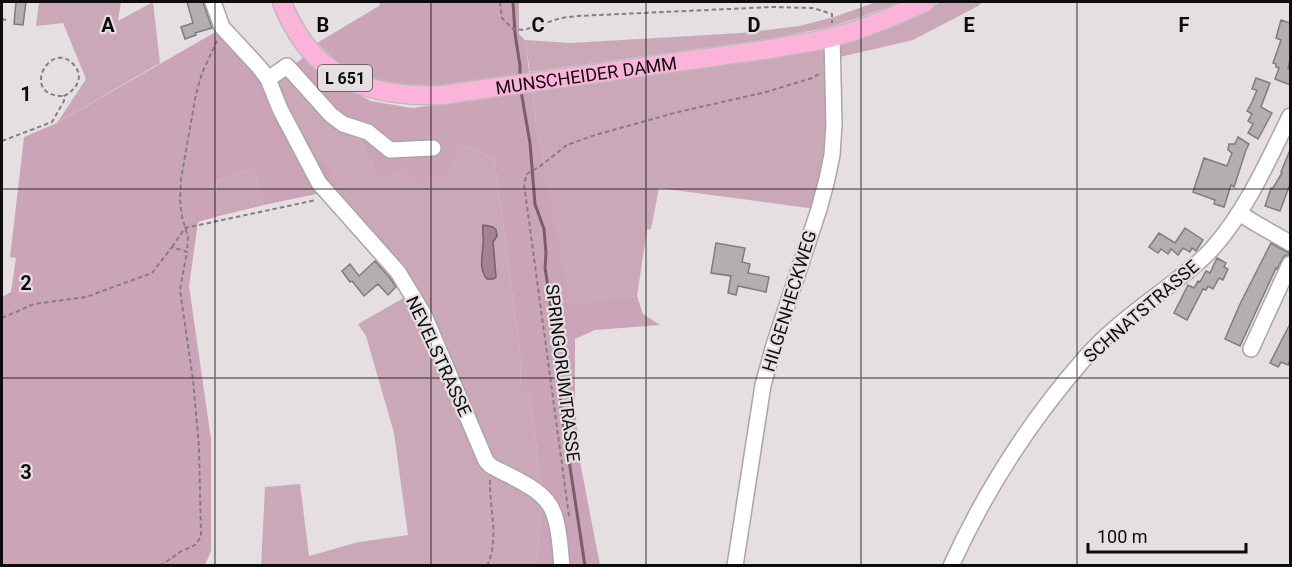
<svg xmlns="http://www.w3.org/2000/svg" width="1292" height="567" font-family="Roboto,sans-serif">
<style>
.green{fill:#caa8b8}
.forest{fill:#cca4b7}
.water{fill:#a78093;stroke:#795d6b;stroke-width:1.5}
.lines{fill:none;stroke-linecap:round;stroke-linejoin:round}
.stream{stroke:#795d6b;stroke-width:3}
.building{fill:#b4aeb1;stroke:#807b7d;stroke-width:1.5}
.minor-casing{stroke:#aba5a8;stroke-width:18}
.major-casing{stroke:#bcbbbb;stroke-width:21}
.path{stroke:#837f81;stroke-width:2;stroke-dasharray:4.5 3;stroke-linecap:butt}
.minor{stroke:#fff;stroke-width:15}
.major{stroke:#fbb3da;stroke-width:18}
.grid{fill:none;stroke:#0e0c0d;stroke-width:1.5;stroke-opacity:0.55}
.labels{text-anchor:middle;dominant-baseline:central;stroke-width:4.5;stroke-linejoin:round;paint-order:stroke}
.shield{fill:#e5dfe2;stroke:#4e4b4d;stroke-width:1.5}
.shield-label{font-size:16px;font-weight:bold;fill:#0e0c0d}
.street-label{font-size:18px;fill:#0e0c0d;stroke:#e5dfe2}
.grid-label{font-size:20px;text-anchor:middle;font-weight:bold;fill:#0e0c0d;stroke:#e5dfe2;stroke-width:4.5;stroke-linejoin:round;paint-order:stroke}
</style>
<rect width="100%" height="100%" fill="#e5dfe2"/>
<path class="green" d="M39,2H121L118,21L153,2L160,63L57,123L86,79L63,23L36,26Z
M876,2H902L858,18L826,28L768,39L530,72L525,40L571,43L741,33L799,26L834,17Z
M941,2H983L978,6L913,40L840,57L828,62L832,118L816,209L659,188L651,229L647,230L637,296L572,304L536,122L532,91L573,83L781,57L852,40L897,24Z
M287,70L326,114L361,141L379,180L458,144L494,157L520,351L521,389L529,391L536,442L540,490L487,459L426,314L328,188L335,172L311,164L266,82Z
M254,168L264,205L219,216L216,181Z
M407,296L497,472L541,504L537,565L261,566L265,487L300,484L309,556L359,542L408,535L394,433L366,336L358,324Z"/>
<path class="forest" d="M380,2H519V34L525,40L536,122L572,303L637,296L643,314L660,325L595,330L575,339V407L581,467L600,565H537L541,504L536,442L529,391L521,390L520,351L494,157L458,144L448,174L416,185L404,169L379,180L361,141L326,114L287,70L304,57L334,82L371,101L412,108L443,104L441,86C409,90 372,85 345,68C335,61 326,51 317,43L379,6Z
M219,30L248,61L311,163L316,160L335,172L328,188L321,193L264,205L254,168L216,181L219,216L198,222L189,286L211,439V551L205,565L2,566V297L11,292L16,258L10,257L24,137L57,123Z"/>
<path class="water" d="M483,225L493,227L496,230L497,236L493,242L496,277L493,279H487C479,270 482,257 483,245C484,239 482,232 483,225Z"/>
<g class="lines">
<path class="stream" d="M513,2L515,33L520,66V78
M521,91L530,143L535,204L544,229L546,253L545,268L550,299L551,322L555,335L558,383L560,386L561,407L585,566"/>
</g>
<path class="building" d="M16,2H26L23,25L14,24Z
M187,2H203L212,28L195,33L196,35L185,39L181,27L193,23Z
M1281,20L1290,23V60L1288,68L1290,69V85L1275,79L1279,68L1276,67V64L1273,63L1281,40L1276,38Z
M1256,78L1270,83L1261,107L1272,113L1258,139L1248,133L1253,124L1248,121L1252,114L1247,111L1252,102L1257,90L1252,89Z
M1238,137L1249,144L1246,150L1234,187L1231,185L1224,207L1214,204L1215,200L1193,192L1204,158L1227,166L1232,153L1228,150L1229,144H1235Z
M1290,150V184L1280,211L1265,206L1271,188H1273L1282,173L1281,172Z
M1185,228L1203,240L1196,251L1192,248L1190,252L1183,248L1178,255L1171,249L1168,254L1161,249L1158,253L1149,247L1159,233L1175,243Z
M716,243L745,248L742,262L750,264L748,273L769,277L766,292L738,286L736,295L728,293L731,276L711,273Z
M1271,243L1285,251L1290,253V254L1284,256L1277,269L1276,268L1240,346L1225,339L1240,304Z
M1217,258L1226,263L1224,267L1228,269L1223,280L1219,278L1213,289L1208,286L1206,290L1203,289L1187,320L1174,313L1188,285L1194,288L1198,281L1200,282L1206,271L1210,273Z
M375,261L390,278L396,287L388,295L378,284L364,296L352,281L350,282L342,271L350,264L359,276Z
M1290,324V360L1288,365L1281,362L1278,367L1270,363Z"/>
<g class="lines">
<defs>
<path id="minor" d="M213,2L222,27L259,67L268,79L280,109L319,183L398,272L424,315L486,461L491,466C512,478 546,489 554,514C560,530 560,549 562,566
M268,79L287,66L331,115L343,124L368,132L390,150L433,148
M1239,213L1255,223L1290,243
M1251,349L1290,264
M735,566L763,385L774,345L819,209L827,179L832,155L834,124L832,37
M951,566C985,491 1030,421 1084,359C1110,329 1143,306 1174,282C1187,272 1201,261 1212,249C1246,211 1268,161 1290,116"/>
<g id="major">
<path id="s1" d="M282,2C287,17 295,30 304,43C338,88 389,97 442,95L777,48C796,44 815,42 833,37C865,29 895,16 925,2"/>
</g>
</defs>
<use href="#minor" class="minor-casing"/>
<use href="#major" class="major-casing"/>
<path class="path" d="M500,2L502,18L513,29L524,30L561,18L577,16L772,7L813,8L832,14V23
M2,19L6,20
M2,141L52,122L64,101V96C76,90 84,78 75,66C51,36 18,97 64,96
M172,247L185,228L316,200
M2,318L34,304L86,297L152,273L172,247L187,252L188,237L182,217L180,200L181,179L196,94L202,73L217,41
M569,516L524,184L527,174L539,167L567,145L595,135L674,113L766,92L812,78L819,74
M160,566L180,552L195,545L201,537L199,447L193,380L180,290L187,252
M487,566C500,538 489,508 490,480"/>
<use href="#minor" class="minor"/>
<use href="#major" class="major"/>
</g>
<path class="grid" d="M215,2V566M431,2V566M646,2V566M861,2V566M1077,2V566M2,189H1290M2,378H1290"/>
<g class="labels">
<rect class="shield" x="318" y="65" width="54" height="26" rx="4.5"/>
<g class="shield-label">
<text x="345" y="78">L 651</text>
</g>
<g class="street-label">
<text stroke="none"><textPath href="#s1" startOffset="346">MUNSCHEIDER DAMM</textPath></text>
<text transform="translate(789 301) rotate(-73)">HILGENHECKWEG</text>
<text transform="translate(1141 311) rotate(-41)">SCHNATSTRASSE</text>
<text transform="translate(439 356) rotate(65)">NEVELSTRASSE</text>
<text transform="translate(563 373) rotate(83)">SPRINGORUMTRASSE</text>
</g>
</g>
<g class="grid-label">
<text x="108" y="32">A</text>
<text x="323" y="32">B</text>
<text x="538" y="32">C</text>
<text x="754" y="32">D</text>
<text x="969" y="32">E</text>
<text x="1184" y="32">F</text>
<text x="26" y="101">1</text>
<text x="26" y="290">2</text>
<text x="26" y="479">3</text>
</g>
<rect width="1292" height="567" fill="none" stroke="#0e0c0d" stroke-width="6"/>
<path d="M1088 543v9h158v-9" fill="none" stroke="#0e0c0d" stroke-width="3"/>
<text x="1097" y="543" font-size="18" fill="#0e0c0d" stroke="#e5dfe2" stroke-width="4.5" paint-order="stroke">100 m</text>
</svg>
